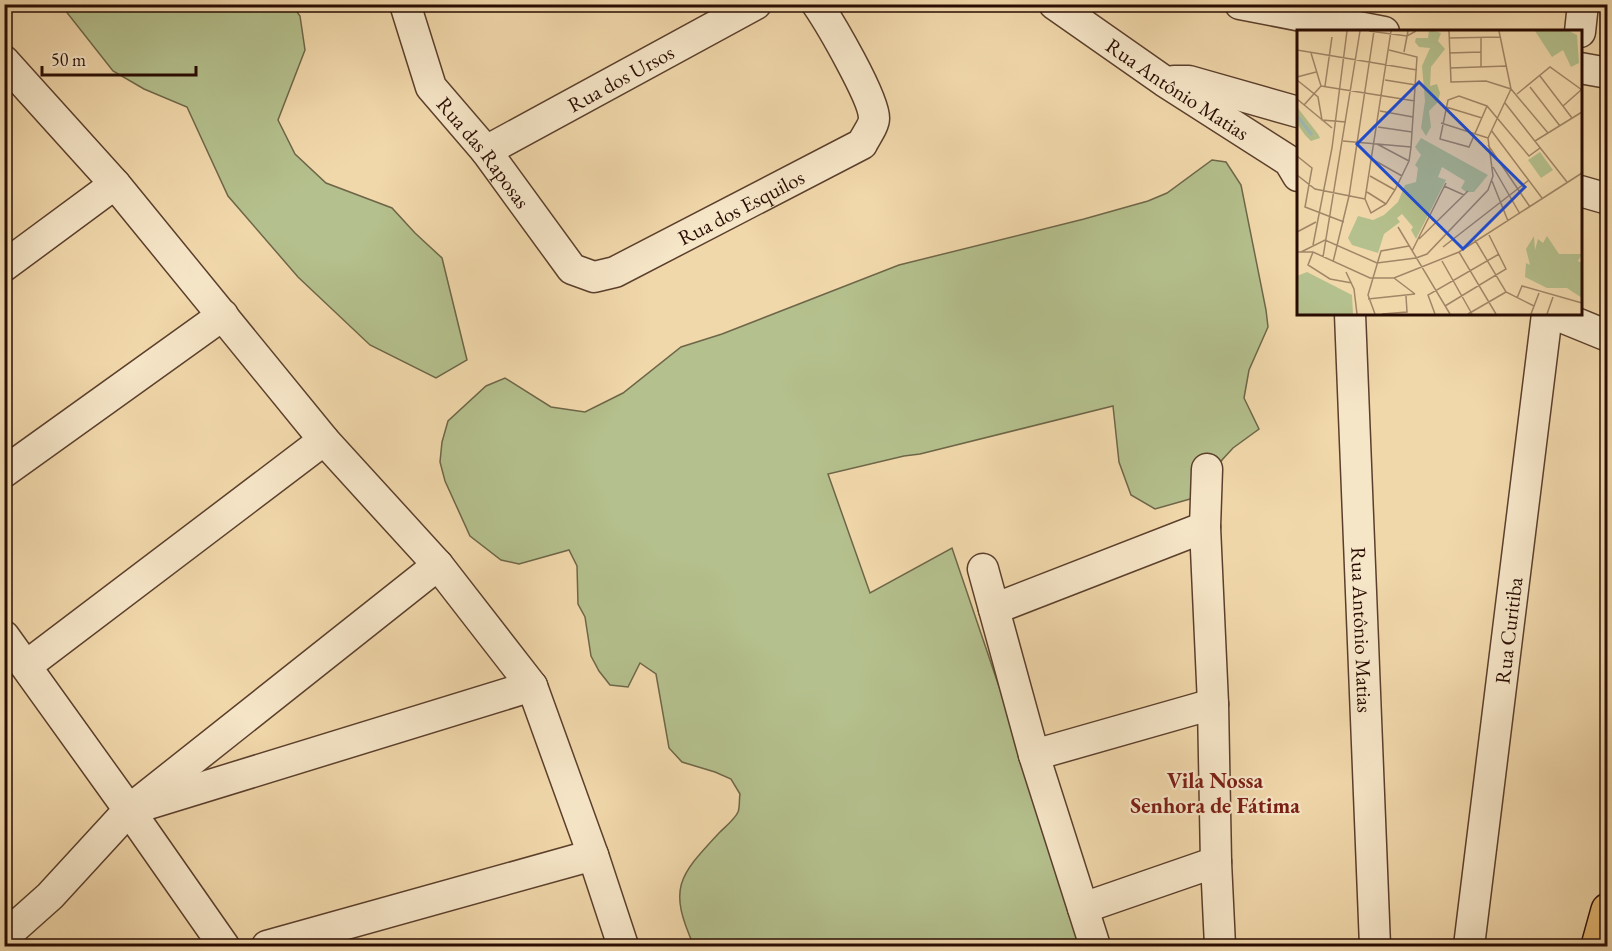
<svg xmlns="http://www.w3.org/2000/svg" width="1612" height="951" font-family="'EB Garamond',serif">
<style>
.green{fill:#b4c08d;stroke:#6e6648;stroke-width:1.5}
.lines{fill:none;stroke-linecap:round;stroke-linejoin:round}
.minor-casing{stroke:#5b3f2c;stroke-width:33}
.major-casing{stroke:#290c02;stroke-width:36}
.minor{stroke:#f6e6c8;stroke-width:30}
.major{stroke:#e8bc76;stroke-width:33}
.labels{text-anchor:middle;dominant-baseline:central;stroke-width:4.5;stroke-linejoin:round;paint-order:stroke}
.street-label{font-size:21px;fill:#290c02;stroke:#f6e6c8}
.neighbourhood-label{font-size:22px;font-weight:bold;fill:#7a1f14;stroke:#f6e6c8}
.inset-river{fill:none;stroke:#9eb8b3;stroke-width:3}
.inset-road{fill:none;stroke:#a18667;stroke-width:1.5}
.view{fill:#1d4ed8;fill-opacity:0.15;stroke:#1d4ed8;stroke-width:3}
.inset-edge{fill:none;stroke:#290c02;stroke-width:3}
</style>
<rect width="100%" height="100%" fill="#f1d8ab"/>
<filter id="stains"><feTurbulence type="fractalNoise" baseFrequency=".00333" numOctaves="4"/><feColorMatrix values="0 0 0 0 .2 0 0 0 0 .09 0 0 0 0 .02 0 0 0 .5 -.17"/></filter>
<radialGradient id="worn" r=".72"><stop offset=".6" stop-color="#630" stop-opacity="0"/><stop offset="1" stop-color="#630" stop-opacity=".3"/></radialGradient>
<path class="green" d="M61,5H292L300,16L305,50L278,120L295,154L326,183L392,208L415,233L442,258L467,360L436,378L370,345L298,277L228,196L187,107L144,89L113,71Z
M1212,160L1226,162L1241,185L1266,310L1268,327L1249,370L1244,398L1259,429L1233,448L1222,460L1204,490L1190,499L1155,509L1131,495L1119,462L1113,406L920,454L904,456L828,474L870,593L952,548L1087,946H694C668,888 678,877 719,833C725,827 735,819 738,812C740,807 739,799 740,794L731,779L715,772L682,762L669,748L656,674L640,663L628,687L610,685L599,671L591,656L585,617L578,604L577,566L569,550L519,564L501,560L470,536L445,481L440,462L442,442L448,421L486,386L505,378L551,407L585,412L623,393L681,347L722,334L899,265L1084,219L1148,201L1167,193Z"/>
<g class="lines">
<defs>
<g id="minor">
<path id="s1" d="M405,4L431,87L486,151L572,269L594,277L615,272L862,144C865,137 874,126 874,118C874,98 830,23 817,4"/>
<path id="s2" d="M1054,4L1164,81L1289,161L1298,176"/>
<path d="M1240,4L1384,32"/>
<path d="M1580,32L1583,4"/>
<path d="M4,61L115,184L324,440L438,565L532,686L593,855L623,946"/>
<path d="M1580,68L1608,73"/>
<path d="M1174,81H1189L1298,112"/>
<path id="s3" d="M486,151L756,4"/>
<path d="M1580,191L1608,199"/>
<path d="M4,266L115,184"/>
<path id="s4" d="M1350,314L1375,946"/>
<path d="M1554,314L1608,336"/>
<path d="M1207,469L1205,527L1213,704L1216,862L1220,946"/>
<path d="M4,472L223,315"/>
<path d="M983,569L1034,755L1095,946"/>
<path d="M994,609L1205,527"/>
<path d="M4,636L129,810L224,946"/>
<path d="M26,666L324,440"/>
<path d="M1034,755L1213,704"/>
<path d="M145,805L532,686"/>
<path d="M1083,908L1216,862"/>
<path d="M4,937L50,896L129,810L438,565"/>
<path d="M267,946L593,855"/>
<path id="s5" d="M1469,946L1547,314"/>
</g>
<path id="major" d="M1598,946L1608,910"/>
</defs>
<use href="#minor" class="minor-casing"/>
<use href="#major" class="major-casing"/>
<use href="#minor" class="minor"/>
<use href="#major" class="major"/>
</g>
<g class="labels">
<g class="street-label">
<text stroke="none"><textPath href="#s3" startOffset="153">Rua dos Ursos</textPath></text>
<text stroke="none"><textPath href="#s2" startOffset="150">Rua Antônio Matias</textPath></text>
<text stroke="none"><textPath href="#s1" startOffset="171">Rua das Raposas</textPath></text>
<text stroke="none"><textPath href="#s1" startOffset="504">Rua dos Esquilos</textPath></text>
<text stroke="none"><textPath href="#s4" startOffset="316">Rua Antônio Matias</textPath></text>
<text stroke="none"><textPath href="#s5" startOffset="318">Rua Curitiba</textPath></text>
</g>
<g class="neighbourhood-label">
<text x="1215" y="780">Vila Nossa<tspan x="1215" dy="25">Senhora de Fátima</tspan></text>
</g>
</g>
<g transform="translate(1297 30)">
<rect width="285" height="285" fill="#f1d8ab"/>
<path d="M128,1H138L144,3L141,11L148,19L134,37L133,56L140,54L143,63L141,72L132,81L134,97L129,106L124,98L128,71L125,36L133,18L122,17L118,12L119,8H131L132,1ZM238,1H272L280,5L282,33L274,37L266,20L255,27ZM0,77L21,104L23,108L14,111L8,105L1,95ZM124,108L191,145L177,162H169L164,158L168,151L145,137L141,147L149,150L119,209L114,200L116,197L105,184L100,188L103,192L87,204L81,223L55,215L51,208L61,186L76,190L87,185L101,172L108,155L119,152L121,138L118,135L124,125L118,117ZM243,122L256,140L244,148L231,130ZM237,206L238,220L241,209L246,213L250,206L262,224H285L281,231L285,233V268L270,258H250L228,247L229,233L233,235L229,219ZM10,242L55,265L56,284H0V246Z" fill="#b4c08d"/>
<path class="inset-river" d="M0,86L15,105"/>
<path class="inset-road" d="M72,1L110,6L119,1M152,1L154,52L189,51L214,59L251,103M184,7V37M152,8L203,7M0,20L120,40M92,20L120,27L114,117L112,131L98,160L89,174L74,183L68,169L94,1M107,22L111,1M14,23L24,56M152,23L184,22M153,38L210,36M243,46L275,88M0,47L19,42M0,50L21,67L25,90L49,92M88,50L119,55M24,56L118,71M28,56L35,7M233,57L263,96M220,64L253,37L285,60M0,69L35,98M208,73L270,152M7,75L24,56M190,76L172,117L143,109L151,70L162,66L190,76L232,126L243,118M266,76L284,60M149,77L185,88M83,81L116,87M144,93L191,108M81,97L115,102M194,100L245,168M46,111L114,117M238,111L285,82M80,114L112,131M191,115L233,177M0,126L15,138L8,177L47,192M75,129L105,146M196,137L223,184M0,145L18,159L68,169M73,146L98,160M195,151L211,191M147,156L167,165M70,162L89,174M101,197L153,284M0,202L19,192M122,209L171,161M178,210L209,262L237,276M16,215L35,118L50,1M146,217L232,150M115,221L149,153M0,222H16L73,248H97L162,222L285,143M4,222L28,210L80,233L119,228L130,224L191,160L196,146L191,108L214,59L202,1M16,222L11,235L33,249L55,253M162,222L199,284M26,227L63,1M145,231L175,284M36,232L52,166L77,1M49,242L57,259L60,284M97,248L118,264M220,268L225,256L285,273M71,269L118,264M148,276L209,239L192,205M78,284L71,265L84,221L112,216M85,284L110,282L109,266M138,284L131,265L202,224M171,284L209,262M234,284L242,263M250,284L256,267"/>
<path class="view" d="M122,52L228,157L166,219L60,114Z"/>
<rect width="285" height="285" class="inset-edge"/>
</g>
<rect width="1612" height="951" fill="none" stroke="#f1d8ab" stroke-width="24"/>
<rect x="6" y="6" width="1600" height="939" fill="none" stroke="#290c02" stroke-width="3"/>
<rect x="12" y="12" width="1588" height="927" fill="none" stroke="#290c02" stroke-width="1.5"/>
<path d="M42 66v9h154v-9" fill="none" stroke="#290c02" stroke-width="3"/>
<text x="51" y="66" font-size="18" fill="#290c02" stroke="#f6e6c8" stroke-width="4.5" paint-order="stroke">50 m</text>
<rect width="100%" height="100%" filter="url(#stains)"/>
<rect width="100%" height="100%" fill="url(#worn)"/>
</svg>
